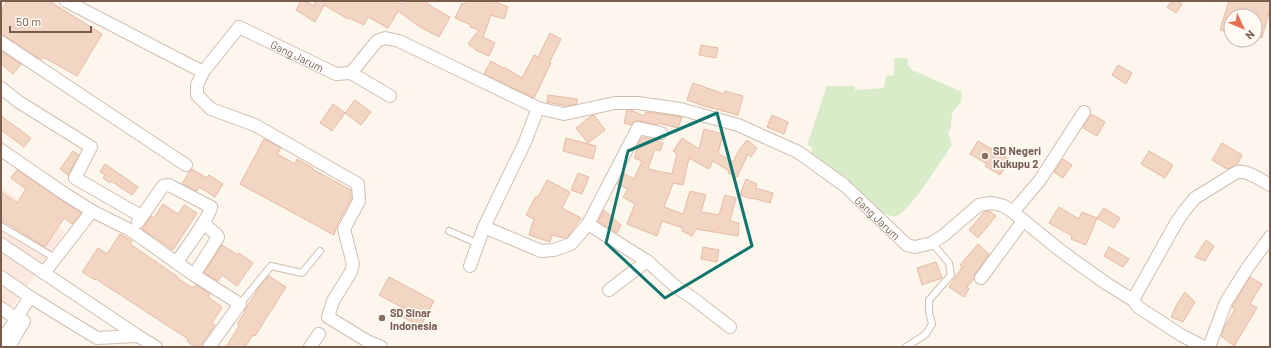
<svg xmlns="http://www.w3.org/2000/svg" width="1271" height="348" font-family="Barlow,sans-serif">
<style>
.commercial{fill:#fde8e0}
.green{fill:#d8ecc9}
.building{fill:#f3d5c3;stroke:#e6bba3}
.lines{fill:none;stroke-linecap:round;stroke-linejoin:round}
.service-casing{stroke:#d1beb0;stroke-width:8}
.minor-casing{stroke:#d1beb0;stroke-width:14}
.service{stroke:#fff;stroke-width:6}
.minor{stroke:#fff;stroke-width:12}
.marked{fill:none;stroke:#0f766e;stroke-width:3;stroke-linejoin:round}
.education-dot{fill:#8d6e63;stroke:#fffaf3;stroke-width:1.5}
.labels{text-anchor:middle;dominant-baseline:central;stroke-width:3;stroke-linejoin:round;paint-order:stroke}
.street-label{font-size:11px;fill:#7a5c4d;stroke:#fffaf3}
.education-label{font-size:11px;font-weight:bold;fill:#785e54;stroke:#fffaf3;text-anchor:start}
</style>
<rect width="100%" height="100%" fill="#fdf6ec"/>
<path class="commercial" d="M1,188L65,232L1,323Z"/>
<path class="green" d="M894,58H907L908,65L912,70L962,92L961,102L952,113L951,128L948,133L952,145C942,159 910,212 896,216C892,217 888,215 885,213L881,219L811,154L812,147L807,145L827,86H855V90L884,88L886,76L894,75Z"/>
<path class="building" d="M7,1H49L102,34L77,76L43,57L41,60L5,36L1,35V12Z
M301,1H305L314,6L316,1H396L402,4L405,1H424L434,8L450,17L439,37L420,27L398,11L388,28L368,17L364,25L349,18L348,19L324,5L315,22L296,10Z
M466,1H493L508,7L504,19L491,15L483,37L495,43L489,56L477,51L468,44L479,30L470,27L471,25L455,18L462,3L464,5Z
M1172,1H1177L1182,4L1176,13L1167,7Z
M1229,1H1270V9L1262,38L1255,36V16H1231V33L1220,30Z
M550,33L561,39L549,63H551L534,98L484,74L491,61L503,68L504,67L522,78L534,55L538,57Z
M701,45L718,48L716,58L699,55Z
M1,51L21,64L13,74L1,64Z
M1118,65L1132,73L1126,84L1112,75Z
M693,83L724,94L725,91L743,96L738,115L704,106L687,100Z
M548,95L577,99V104L567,106L547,102Z
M355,100L371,112L361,125L345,113Z
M333,104L345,113L332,131L320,123Z
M627,110H631L644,116L646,112L682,117L678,128L658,123L657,125L640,121H634L631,125L624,123Z
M1091,114L1105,122L1097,136L1083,128Z
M594,115L605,130L588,143L576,128L591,116Z
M772,115L788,122L784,134L767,127Z
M1,116L31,138L24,147L1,130Z
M704,129L723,134L718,153L733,162L739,150L747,140L757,148L751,157L748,154L737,177L728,173L729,171L713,161L709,169L689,158L683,185L673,183L664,207L683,214L690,191L706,195L701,212L719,215L725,195L736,198L730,221L739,223L738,236L696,229L692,236L682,231L683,228L662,221L657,236L627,224L635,204L623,197L628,189L617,184L623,173L634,179L642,161L634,158L639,144H638L642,137L656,140L663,143L660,151L655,149L648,169L672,174L677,154L673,151L682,138L699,149Z
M566,138L596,146L593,159L563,151Z
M264,139L281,148L277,154L295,164L297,159L313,168L312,169L351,190V199L337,225L334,235L240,184Z
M978,141L1010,160L1000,175L985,166L987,164L970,154Z
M1222,143L1242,155L1237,165L1227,169L1212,160Z
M73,151L79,155L68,175L60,169Z
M1149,151L1173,165L1165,178L1141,164Z
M1063,159L1072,165L1063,178L1054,172Z
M105,164L138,187L132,195L111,181L110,183L103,178L105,175L100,172Z
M192,169L207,178L209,175L223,184L215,197L199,187L197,191L182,184L189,172Z
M17,170L81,213L72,224L64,218L45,247L4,221H1V192L17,203L26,189L11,178Z
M578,173L589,177L582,194L571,190Z
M746,179L757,184L755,188L773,193L770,203L752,198L751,199L740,195Z
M547,180L570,192L562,208L581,218L567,238H564L552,235L550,242L529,235L534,219L526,215L536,196L538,197Z
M163,204L178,214L184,205L197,213L173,250L142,229L151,216L154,218Z
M1059,207L1079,219L1082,212L1097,218L1086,245L1071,239L1072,236L1049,223Z
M1104,208L1120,218L1114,228L1097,218Z
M604,210L621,225L617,233L598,221Z
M990,211L996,216L978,238L969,230L984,212Z
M120,234L132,241L130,244L178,277L177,278L193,288L196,285L210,294L208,297L222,307L212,323L215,325L200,347H195L187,341L188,339L96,279L95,280L82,272L98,248L107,254Z
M1206,240L1214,246L1205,261L1195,257Z
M978,244L989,254L975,274L974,279L967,287L969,289L964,297L949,287L962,267L960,265Z
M222,245L238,255L239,253L253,263L237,286L222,275L218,281L204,273Z
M703,247L719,250L717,262L701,259Z
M1109,247L1129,259L1123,267L1104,256Z
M936,262L942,278L922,285L917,268Z
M269,276L286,287L255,336L253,335L245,347H226L239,326L237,324L245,312L244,311L260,286Z
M389,277L434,301L420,327L403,317L407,310L379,295Z
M1250,277L1262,284L1250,304L1257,308L1234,346L1221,336L1224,328L1235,309L1232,307L1233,305Z
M1185,292L1195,302L1183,322L1171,317L1177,304Z"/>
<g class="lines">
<defs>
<path id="service" d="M1,226L55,258
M449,231L479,244
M240,304L271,266L302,273L320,251
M906,347L926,334L932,324L929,312V300L951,275L949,263L932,243"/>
<g id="minor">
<path id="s1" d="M66,1L203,72L239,27L336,74L351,73L377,41L385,38L399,41L538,108L564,114L615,103H638L680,109L738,125L798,152L844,185L907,245L915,247L932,243L944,235L979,205L991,203L997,204L1004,206L1013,212L1061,251L1107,284L1133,300L1138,307L1181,335L1204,347"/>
<path d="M1,42L186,165"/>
<path d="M203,72L197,85V95L211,109L255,125L358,184L359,201L344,229L353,264L351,272L333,301L328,317L367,341L381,347"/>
<path d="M351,73L390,96"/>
<path d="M1,88L19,102L91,147L75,178L141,216"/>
<path d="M661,133L638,128L588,224L647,261L676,287L694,299L730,327"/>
<path d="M1,150L65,194L92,211"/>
<path d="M1013,212L1040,180L1084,112"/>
<path d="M138,222L163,186L169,185L211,207C209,219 184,251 177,262"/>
<path d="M484,227L541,251L554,250L571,244L588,224"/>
<path d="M1,244L138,336L156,347"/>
<path d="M470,266L484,227L525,142L538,108"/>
<path d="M44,273L92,211L132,231L194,275L240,304L209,347"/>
<path d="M194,275L218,237L216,234L203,223"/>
<path d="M1,277L30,297L97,338L138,336"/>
<path d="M981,278L1023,221"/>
<path d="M609,290L647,261"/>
<path d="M1133,300L1176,223L1185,210L1195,198L1237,172C1247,170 1261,180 1270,185"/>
<path d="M1,308L23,323"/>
<path d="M1,342L30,297"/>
<path d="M9,347L24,321"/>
<path d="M310,347L319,334"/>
<path d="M1209,347L1226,302L1248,267L1270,237"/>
</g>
</defs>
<use href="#service" class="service-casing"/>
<use href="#minor" class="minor-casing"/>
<use href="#service" class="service"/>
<use href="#minor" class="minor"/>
</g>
<path class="marked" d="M717,113L752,246L665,298L606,243L628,151Z"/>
<g class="education-dot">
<circle cx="985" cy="156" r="4"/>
<circle cx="382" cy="318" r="4"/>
</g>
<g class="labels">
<g class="street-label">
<text stroke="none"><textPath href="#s1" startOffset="277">Gang Jarum</textPath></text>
<text stroke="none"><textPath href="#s1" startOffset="927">Gang Jarum</textPath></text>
</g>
<g class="education-label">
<text x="993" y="150">SD Negeri<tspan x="993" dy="13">Kukupu 2</tspan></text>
<text x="390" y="312">SD Sinar<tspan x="390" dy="13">Indonesia</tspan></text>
</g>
</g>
<rect width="1271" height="348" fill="none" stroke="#7a5c4d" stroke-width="4"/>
<g transform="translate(1243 28) rotate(134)"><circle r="19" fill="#fffaf3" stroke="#cabbb1"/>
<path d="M0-3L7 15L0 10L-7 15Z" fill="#e76f51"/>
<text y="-6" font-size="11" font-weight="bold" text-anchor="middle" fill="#7a5c4d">N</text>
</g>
<path d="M10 26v6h81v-6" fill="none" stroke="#7a5c4d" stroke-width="2"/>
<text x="16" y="26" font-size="12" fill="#7a5c4d" stroke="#fffaf3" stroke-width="3" paint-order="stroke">50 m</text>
</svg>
